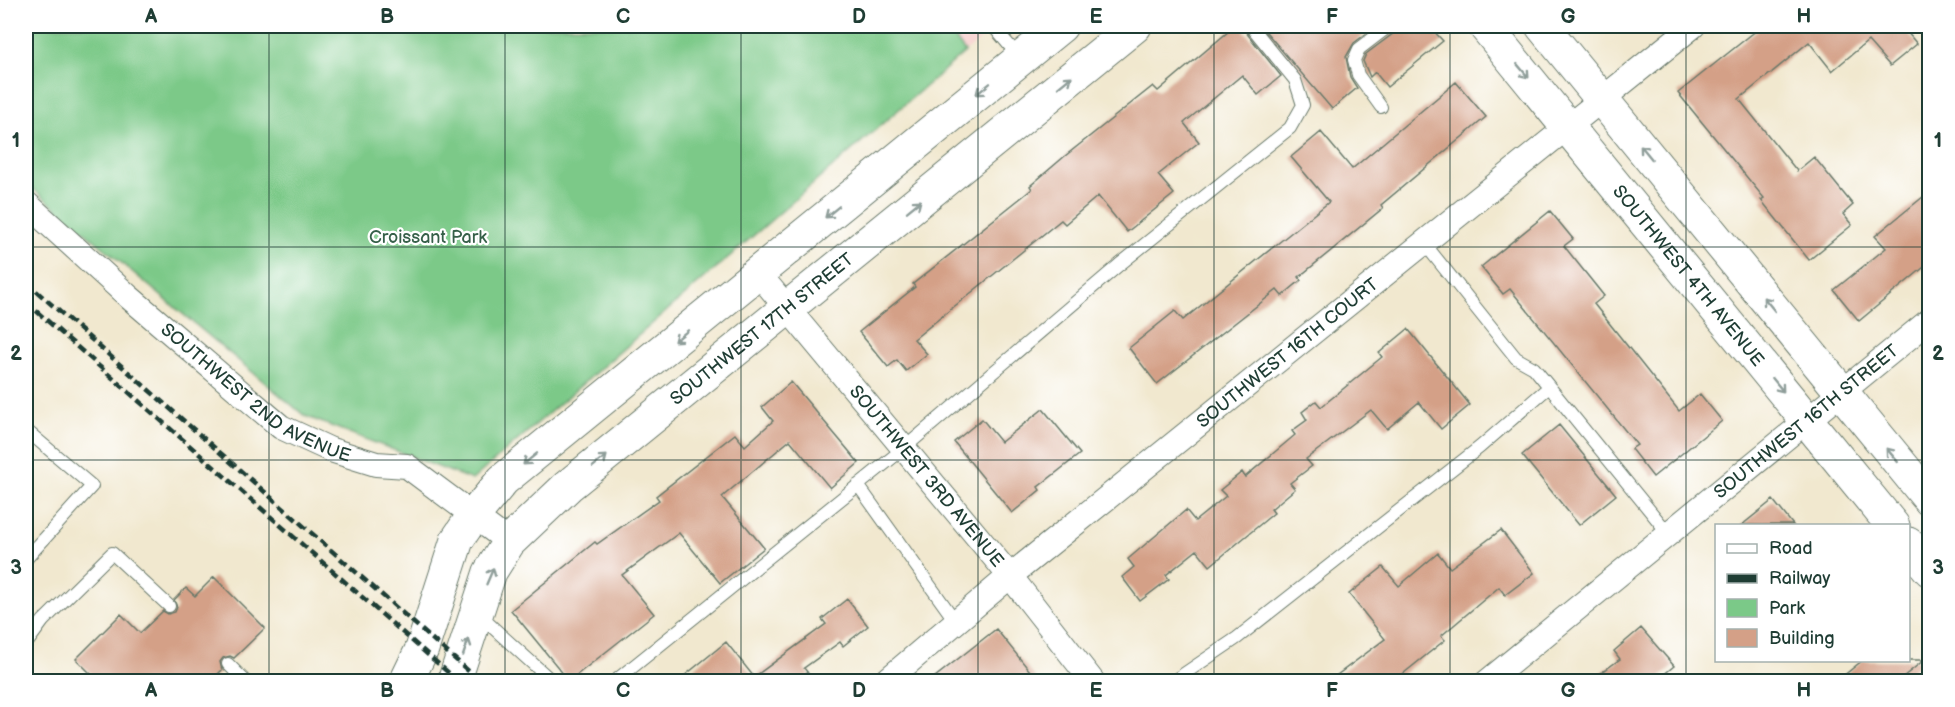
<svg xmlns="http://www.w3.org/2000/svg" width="1955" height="707" font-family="'Balsamiq Sans',sans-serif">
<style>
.built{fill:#f7d0ce}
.green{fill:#7bc988;stroke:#4d835e;stroke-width:1.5}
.building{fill:#d4a087}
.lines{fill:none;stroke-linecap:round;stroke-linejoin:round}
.lane-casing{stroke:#68796a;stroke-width:14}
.street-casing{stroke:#68796a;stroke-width:26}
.secondary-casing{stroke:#68796a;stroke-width:35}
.lane{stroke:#fff;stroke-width:12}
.street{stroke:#fff;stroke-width:24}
.secondary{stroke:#fff;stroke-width:33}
.rail{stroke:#1f3d34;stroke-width:4.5;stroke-dasharray:9 4.5;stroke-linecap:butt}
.oneway{stroke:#8f9e9a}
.grid{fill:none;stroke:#1f3d34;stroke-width:1.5;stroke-opacity:0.55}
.labels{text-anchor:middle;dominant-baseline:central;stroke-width:4.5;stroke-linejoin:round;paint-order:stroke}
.park-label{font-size:18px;fill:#366049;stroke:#fff}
.street-label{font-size:18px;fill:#1f3d34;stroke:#fff}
.neatline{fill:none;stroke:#1f3d34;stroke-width:2}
.grid-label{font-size:20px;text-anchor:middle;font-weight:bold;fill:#1f3d34}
</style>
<rect width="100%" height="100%" fill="#fff"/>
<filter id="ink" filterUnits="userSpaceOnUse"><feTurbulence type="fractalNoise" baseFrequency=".0167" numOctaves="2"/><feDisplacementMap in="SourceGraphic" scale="12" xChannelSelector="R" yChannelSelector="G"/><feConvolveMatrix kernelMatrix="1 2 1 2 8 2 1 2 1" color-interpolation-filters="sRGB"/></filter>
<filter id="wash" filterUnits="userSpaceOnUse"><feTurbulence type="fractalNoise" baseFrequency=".008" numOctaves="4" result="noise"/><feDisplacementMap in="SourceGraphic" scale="24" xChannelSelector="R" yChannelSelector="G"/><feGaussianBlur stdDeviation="1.35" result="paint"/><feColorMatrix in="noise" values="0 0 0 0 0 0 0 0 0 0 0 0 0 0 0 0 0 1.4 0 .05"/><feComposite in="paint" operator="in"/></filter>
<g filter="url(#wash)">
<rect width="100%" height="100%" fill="#f1e8cf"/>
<path class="built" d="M946,26H998L965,52Z"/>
<path class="green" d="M26,26H946L965,52L472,480L305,416L26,183Z"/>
<g id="blocks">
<path class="building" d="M1235,26H1243L1245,31L1281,76L1258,95L1242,75L1184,123L1199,142L1158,175L1174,194L1127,232L1098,196L1065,224L1061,220L914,339L927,354L906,371L897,360L888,367L859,332L915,287L913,284L1032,189L1030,186L1065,156L1153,86L1158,91Z
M1261,26H1376L1354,43L1346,57L1350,77L1357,88L1332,109Z
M1397,26H1429L1443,41L1387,87L1375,72L1370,77L1363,61L1366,54L1394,33Z
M1762,26H1902L1917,44L1890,66L1868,41L1832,71L1809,42L1739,99L1797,171L1814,157L1853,205L1843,214L1852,225L1809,260L1761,200L1764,198L1678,93Z
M1456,82L1486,117L1381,205L1383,208L1299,277L1301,280L1282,296L1277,290L1157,384L1129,348L1175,311L1183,320L1329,202L1291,157L1321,132L1352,169Z
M1929,192V263L1859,321L1834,290L1886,248L1875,236Z
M1550,211L1573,239L1564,246L1604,296L1594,304L1679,411L1700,394L1722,421L1653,477L1631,449L1637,445L1510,289L1503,294L1481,267Z
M1408,329L1470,405L1441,429L1419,402L1387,429L1371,410L1306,459L1312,466L1290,483L1295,489L1271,509L1274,513L1210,566L1197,550L1166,575L1169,579L1140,601L1122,577L1134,567L1128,559L1186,510L1195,521L1226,496L1220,490L1242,472L1245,477L1295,435L1292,431L1307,420L1302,412L1316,401L1321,407L1382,357L1379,353Z
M791,382L859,463L830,488L790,440L722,497L764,548L720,583L679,533L622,575L654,614L569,681L511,610L595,542L597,544L659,500L656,496L735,434L745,446L773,421L762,407Z
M1043,409L1080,454L1038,487L1040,490L1012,513L954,442L982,419L1001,442Z
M1559,425L1616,495L1579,525L1522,455Z
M1773,500L1793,525H1742Z
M1501,530L1534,573L1505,595L1499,587L1441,636L1445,640L1394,681H1329L1385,639L1349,594L1383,567L1399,586L1438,553L1450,568Z
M214,577L265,628L234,658L230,656L223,658L220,662L222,670L211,681H98L76,659L121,614L140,633L163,611L168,614L175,612L177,607L174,600L186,588L195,596Z
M847,599L868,626L843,646L840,642L804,668L814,681H678L726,642L754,677L826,624L822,619Z
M1641,628L1674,666L1656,681H1590L1620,659L1614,651Z
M996,629L1038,681H930Z
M1863,660H1924L1898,681H1837Z"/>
</g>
</g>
<g filter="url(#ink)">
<use href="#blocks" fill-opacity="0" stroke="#68796a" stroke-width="1.5"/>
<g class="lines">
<defs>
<path id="lane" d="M993,26L1019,57
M1381,107L1358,75L1354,60L1359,49L1389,26
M1424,243L1516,358L1534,368L1668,533
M26,430L92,486L26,559
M858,485L956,622
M478,614L553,682
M26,644L43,621L112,553L169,606
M228,664L246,682
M614,682L903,449L1119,265L1290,128L1303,105L1295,80L1251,26
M1172,682L1237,638L1480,447L1549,387"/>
<g id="street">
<path id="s1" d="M26,203L129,297L281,427L331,450L376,464L407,466L509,542"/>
<path id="s2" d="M758,273L1010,576L1093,682"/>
<path id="s3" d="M885,682L1010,576L1693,26"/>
<path id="s4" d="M1487,682L1930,320"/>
</g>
<g id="secondary">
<path id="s5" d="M1485,26L1893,526"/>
<path d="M1542,26L1930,500"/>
<path d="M1908,544L1930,570"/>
<path d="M406,682L422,649L457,540L474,515L503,480L1061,26"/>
<path id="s6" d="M454,682L490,572L509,542L568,486L1135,26"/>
</g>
</defs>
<use href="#lane" class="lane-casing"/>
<use href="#street" class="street-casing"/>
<use href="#secondary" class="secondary-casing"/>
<use href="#lane" class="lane"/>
<use href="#street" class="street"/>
<use href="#secondary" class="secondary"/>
<path class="rail" d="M26,282L481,682
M26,302L459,682"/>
</g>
<defs><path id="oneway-shaft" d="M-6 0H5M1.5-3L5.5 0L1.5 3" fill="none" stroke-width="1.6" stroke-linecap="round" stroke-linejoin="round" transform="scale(1.5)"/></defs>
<g class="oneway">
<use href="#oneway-shaft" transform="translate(1523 71) rotate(50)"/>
<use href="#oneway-shaft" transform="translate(1065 82) rotate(-39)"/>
<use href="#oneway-shaft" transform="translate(983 89) rotate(141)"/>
<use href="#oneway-shaft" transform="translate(1646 152) rotate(-129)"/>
<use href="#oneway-shaft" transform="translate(914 206) rotate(-39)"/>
<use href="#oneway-shaft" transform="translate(832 212) rotate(141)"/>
<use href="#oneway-shaft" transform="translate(1769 304) rotate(-129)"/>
<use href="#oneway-shaft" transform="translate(681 336) rotate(141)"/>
<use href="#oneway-shaft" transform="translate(1778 385) rotate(51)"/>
<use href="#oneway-shaft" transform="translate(1892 455) rotate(-130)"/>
<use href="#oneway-shaft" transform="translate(530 459) rotate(141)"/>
<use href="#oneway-shaft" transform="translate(600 461) rotate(-39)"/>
<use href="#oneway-shaft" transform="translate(490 576) rotate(-67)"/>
<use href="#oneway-shaft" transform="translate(466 647) rotate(-71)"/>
</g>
</g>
<path class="grid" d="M269,26V682M505,26V682M741,26V682M978,26V682M1214,26V682M1450,26V682M1686,26V682M26,247H1930M26,460H1930"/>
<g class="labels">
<g class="park-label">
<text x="428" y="237">Croissant Park</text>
</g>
<g class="street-label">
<text stroke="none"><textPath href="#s5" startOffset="322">SOUTHWEST 4TH AVENUE</textPath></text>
<text stroke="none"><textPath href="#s6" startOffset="482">SOUTHWEST 17TH STREET</textPath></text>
<text stroke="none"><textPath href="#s3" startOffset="520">SOUTHWEST 16TH COURT</textPath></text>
<text stroke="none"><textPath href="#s1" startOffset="300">SOUTHWEST 2ND AVENUE</textPath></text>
<text stroke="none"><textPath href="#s4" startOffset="412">SOUTHWEST 16TH STREET</textPath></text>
<text stroke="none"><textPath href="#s2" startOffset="264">SOUTHWEST 3RD AVENUE</textPath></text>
</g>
</g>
<rect width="1955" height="707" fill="none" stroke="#fff" stroke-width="66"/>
<rect x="1715" y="524" width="195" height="138" fill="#ffffff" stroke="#a5b1ae" stroke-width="1.5"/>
<rect x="1727" y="544" width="30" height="9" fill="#ffffff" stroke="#a5b1ae" stroke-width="1.5"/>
<text x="1769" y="554" font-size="18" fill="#1f3d34">Road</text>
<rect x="1727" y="574" width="30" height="9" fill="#1f3d34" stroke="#a5b1ae" stroke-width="1.5"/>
<text x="1769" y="584" font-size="18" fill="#1f3d34">Railway</text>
<rect x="1727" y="599" width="30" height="18" fill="#7bc988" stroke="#a5b1ae" stroke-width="1.5"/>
<text x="1769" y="614" font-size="18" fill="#1f3d34">Park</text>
<rect x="1727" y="629" width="30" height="18" fill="#d4a087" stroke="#a5b1ae" stroke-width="1.5"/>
<text x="1769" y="644" font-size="18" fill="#1f3d34">Building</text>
<rect x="33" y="33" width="1889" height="641" class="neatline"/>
<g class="grid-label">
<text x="151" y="23">A</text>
<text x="387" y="23">B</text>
<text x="623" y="23">C</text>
<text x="859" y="23">D</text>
<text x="1096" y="23">E</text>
<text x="1332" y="23">F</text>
<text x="1568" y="23">G</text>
<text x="1804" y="23">H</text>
<text x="16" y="147">1</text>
<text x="1938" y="147">1</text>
<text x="16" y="360">2</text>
<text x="1938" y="360">2</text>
<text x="16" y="574">3</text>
<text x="1938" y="574">3</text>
<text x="151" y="697">A</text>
<text x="387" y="697">B</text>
<text x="623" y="697">C</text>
<text x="859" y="697">D</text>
<text x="1096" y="697">E</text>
<text x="1332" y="697">F</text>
<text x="1568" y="697">G</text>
<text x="1804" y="697">H</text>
</g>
</svg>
